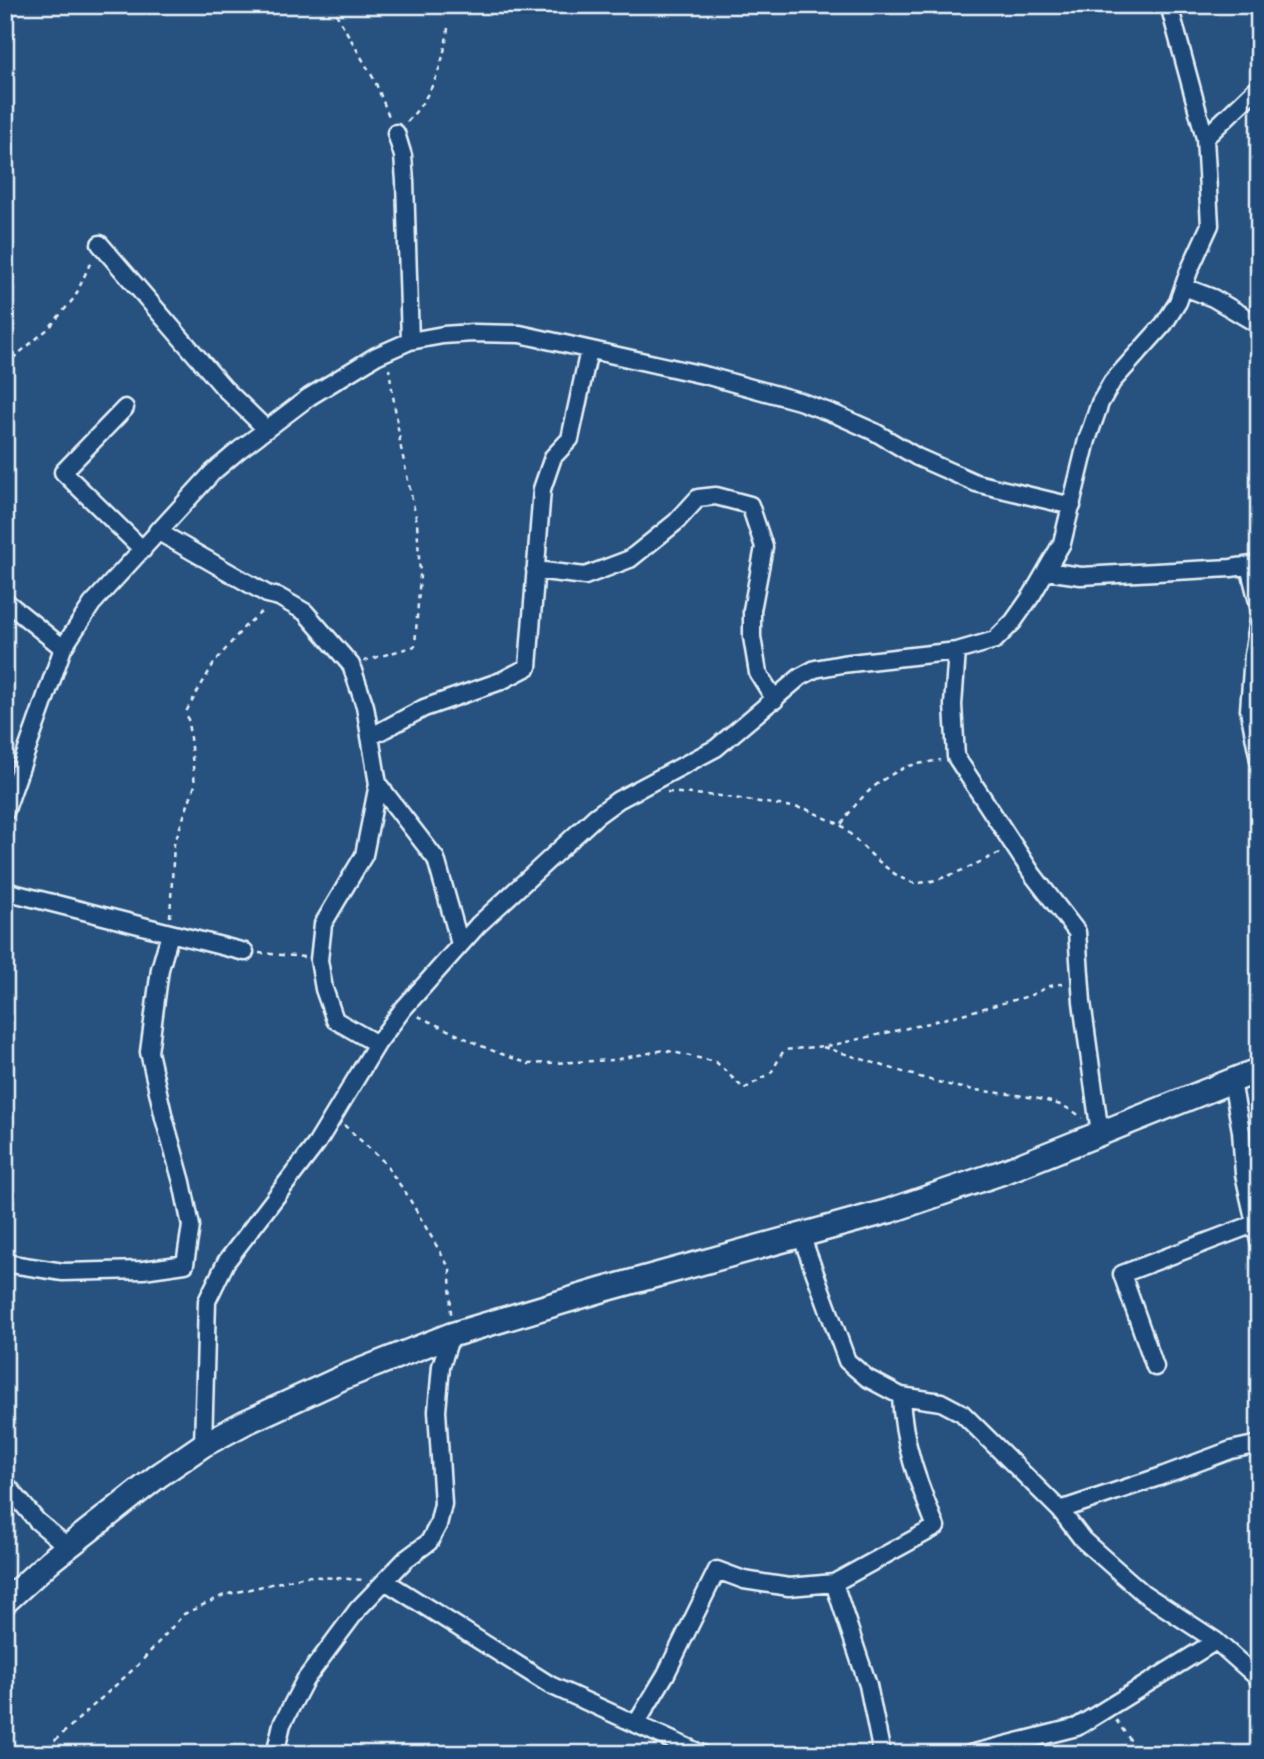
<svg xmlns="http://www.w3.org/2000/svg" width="1264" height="1759" font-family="'Playpen Sans',sans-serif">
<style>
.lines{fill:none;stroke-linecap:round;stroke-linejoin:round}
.minor-casing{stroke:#e8f1f8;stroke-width:21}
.secondary-casing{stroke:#e8f1f8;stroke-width:28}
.path{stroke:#e8f1f8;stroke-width:2.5;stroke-dasharray:5 5;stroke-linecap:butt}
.minor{stroke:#1f4a7a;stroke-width:16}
.secondary{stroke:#1f4a7a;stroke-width:23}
</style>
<rect width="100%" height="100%" fill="#27517f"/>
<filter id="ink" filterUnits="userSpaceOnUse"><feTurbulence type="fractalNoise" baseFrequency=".0143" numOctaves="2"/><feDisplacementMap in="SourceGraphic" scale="14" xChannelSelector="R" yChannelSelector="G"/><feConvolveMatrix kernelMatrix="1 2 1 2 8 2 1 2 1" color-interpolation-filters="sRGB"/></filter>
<g filter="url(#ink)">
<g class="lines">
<defs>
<path id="minor" d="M396,133L403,156L405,181L410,341
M1205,138L1259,86
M100,244L224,388L266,429
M1184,287L1213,298L1259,325
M125,408L63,472L143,550
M157,531L267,594L279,597L305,612L351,665L365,706L378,784L364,855L323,924L319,960L324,989L335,1020L377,1044
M1249,566L1259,606
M535,570L585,576L630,559L676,522L698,498L716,496L750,505L764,547L752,610V637L758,673L775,700
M1046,571L1081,576L1231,568L1259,564
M5,601L63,648
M1259,619L1253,655L1249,710L1259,760
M957,651L953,705L956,757L1033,875L1077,932L1082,1002L1100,1134
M370,737L424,708L501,681L528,667L542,489L553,457L570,439L589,350
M378,784L436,859L460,944
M5,812L63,648L92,604L213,472L239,450L309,397L376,356L410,341L443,335L473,333L520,334L708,376L799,401L837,415L875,432L917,457L976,483L1072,506
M5,891L245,952
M1232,1081L1241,1131L1244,1174L1259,1241
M801,1235L847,1361L867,1378L901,1396L941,1402L962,1413L1060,1510L1083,1540L1143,1593L1216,1641L1259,1679
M5,1263L63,1272L143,1270L185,1264L191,1226L182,1182L164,1118L149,1052L160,969L170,934
M1155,1367L1122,1274L1254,1224
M203,1445L207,1301L226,1262L317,1143L377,1044L403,1009L478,925L596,816L618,800L716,748L800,677L815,669L842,664L957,651L995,640L1013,622L1032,595L1062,543L1087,440L1100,403L1112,382L1164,324L1178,302L1189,271L1210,225L1205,138L1169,5
M5,1483L37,1521L68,1547
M1060,1510L1156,1478L1231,1450L1259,1444
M385,1581L550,1685L702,1754
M834,1583L868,1685L882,1754
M636,1724L666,1674L717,1570L744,1580L789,1587L834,1583L936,1527C918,1482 903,1445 901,1396
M275,1754L282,1724L305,1680L358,1609L406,1559L429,1542L438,1525L443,1504L437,1411L441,1366L451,1335
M970,1754L1077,1727L1216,1641"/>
<path id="secondary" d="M5,1602L50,1561L158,1476L203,1445L244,1423L344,1377L451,1335L602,1290L889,1211L1006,1171L1259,1070"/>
</defs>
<use href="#minor" class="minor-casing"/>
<use href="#secondary" class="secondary-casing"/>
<path class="path" d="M49,5L55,10L89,5
M331,5L375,81L390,119
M407,122C433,93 443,67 448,28
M5,365L49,328L75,297L92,259
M364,661L415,646L420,575L417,522L401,448L389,369
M667,792L720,796L806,809L841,825C856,801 876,781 902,769C913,763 928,763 940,760
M841,825C857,840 896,884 918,883C943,882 976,863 1000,853
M170,917L174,844L195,785L187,710L214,663L245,626L265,609
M259,953L305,957
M418,1016L488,1049L529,1064L614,1060L664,1050L716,1062L744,1089L771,1073L784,1050L833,1045L921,1025L1029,996L1050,986L1065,983
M823,1047C866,1060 909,1075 953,1086C989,1095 1054,1092 1082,1118
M344,1125L382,1160L406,1193L450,1269L451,1317
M1116,1720L1140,1754
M40,1754L138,1665L184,1614L224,1595L306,1576L364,1580"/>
<use href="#minor" class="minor"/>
<use href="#secondary" class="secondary"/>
</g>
</g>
<rect width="1264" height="1759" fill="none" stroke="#1f4a7a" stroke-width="28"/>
<rect x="14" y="14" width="1236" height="1731" fill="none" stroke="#e8f1f8" stroke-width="2.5" filter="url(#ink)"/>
</svg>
